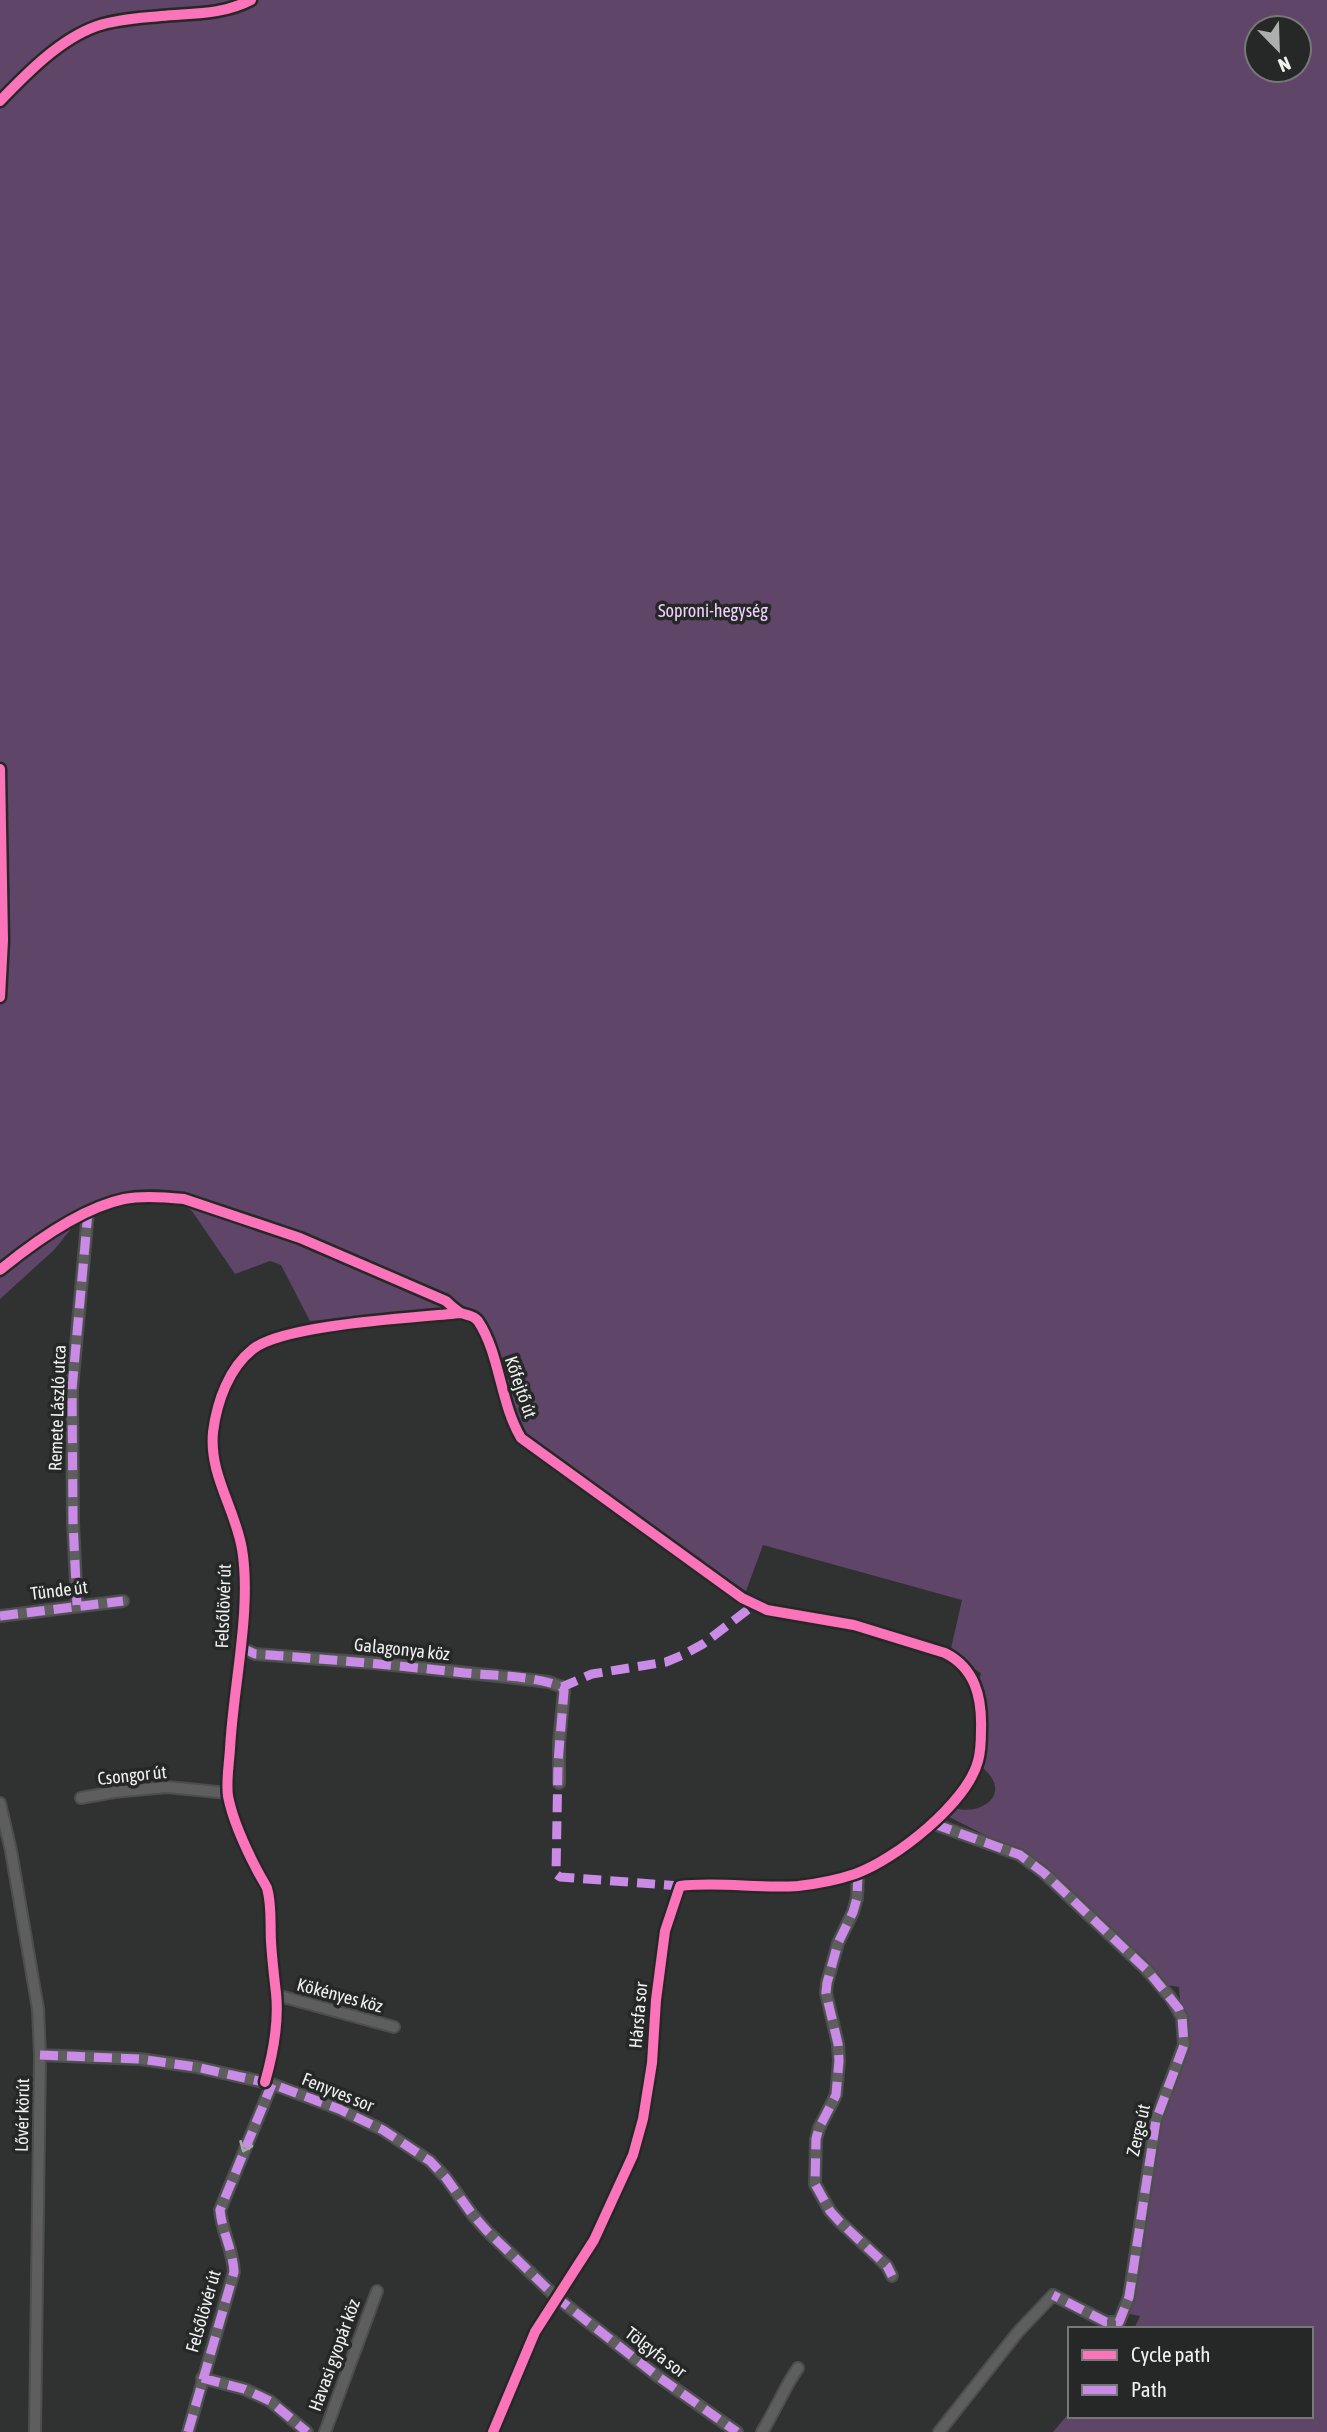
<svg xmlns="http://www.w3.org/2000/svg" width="1327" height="2432" font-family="'Asap Condensed',sans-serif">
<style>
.green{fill:#5f4669;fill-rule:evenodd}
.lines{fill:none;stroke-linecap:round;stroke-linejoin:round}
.street-casing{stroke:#4c4d4d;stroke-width:14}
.street{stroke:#5e5e5e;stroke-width:10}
.quiet{stroke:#ca8be6;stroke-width:9;stroke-dasharray:18 9;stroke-linecap:butt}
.cycleway-casing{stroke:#262827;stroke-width:15}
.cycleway{stroke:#fb73b8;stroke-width:10}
.oneway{stroke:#a7a8a8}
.labels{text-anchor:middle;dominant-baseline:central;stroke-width:7;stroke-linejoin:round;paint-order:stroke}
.park-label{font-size:18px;fill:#f1d3fd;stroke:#262827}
.street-label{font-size:18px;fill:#f0f2f1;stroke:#262827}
</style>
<rect width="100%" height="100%" fill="#303131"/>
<path class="green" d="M0,0H1327V2432H1053L1070,2412V2416H1311V2329H1134L1140,2316L1125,2313L1155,2117L1183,2043L1179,1987L1167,1985L1041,1863L947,1816L954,1808C984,1817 1015,1791 979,1765L977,1692L981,1673L950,1653L962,1600L763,1545L746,1591L528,1445L472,1315L428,1309L310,1321L281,1265L270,1261L235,1274L192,1211L169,1194L87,1209L54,1250L0,1299ZM1257,28H1299V70H1257Z"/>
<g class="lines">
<defs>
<path id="street" d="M0,101C27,73 60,39 97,26C117,19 141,18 161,16C192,13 222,15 251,0
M0,769L3,940L0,997
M0,1270C33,1243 82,1208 124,1199C143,1195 165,1197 184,1199L300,1238L446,1301C450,1305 455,1309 459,1312C466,1316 473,1314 478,1321C500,1354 500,1403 521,1438L742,1598L767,1610L854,1625L945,1653C975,1668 982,1697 981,1729C981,1739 981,1751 978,1761C967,1803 895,1860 855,1874C837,1880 816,1884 798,1886C758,1889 719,1881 680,1886L665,1931L656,2000L652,2063L643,2119L633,2155L594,2240L535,2332L493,2432
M77,1605L73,1522L72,1389L88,1212
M0,1616L123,1601
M240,1647L255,1654L373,1663L507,1677L549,1682L562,1687L564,1691L559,1743V1783
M81,1798L114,1792L167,1787L228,1793
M0,1803L11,1851L38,2009L40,2055L35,2432
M934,1824L1020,1855L1044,1873L1147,1970L1170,1997L1182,2017L1184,2045L1156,2120L1129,2297L1119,2322H1106L1053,2295L1018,2332L939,2432
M858,1873L857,1898L853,1912L838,1943L827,1983L826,1993L838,2044L839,2061L836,2095L819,2128L816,2139L815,2184L830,2211L840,2222L887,2266L892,2276
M276,1995L394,2027
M40,2055L140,2059L196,2067L272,2084L339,2109L383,2130L430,2161L446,2178L472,2214L487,2231L556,2297L656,2375L737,2432
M265,2082C273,2054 279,2022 276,1993C274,1976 272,1959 271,1941C270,1924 272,1905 267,1888C264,1882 260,1876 257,1870C245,1847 233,1822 228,1796C226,1781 229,1764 230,1749C233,1687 252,1609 242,1549C235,1508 209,1475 213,1432C217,1401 229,1368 253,1349C285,1324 416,1318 460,1313
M202,2378L244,2389L270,2401L307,2432
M188,2432L234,2272C233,2250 222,2232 220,2210L272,2084
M325,2432L377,2291
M762,2432C775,2411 784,2388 798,2368"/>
</defs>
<use href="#street" class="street-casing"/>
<use href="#street" class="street"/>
<path class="quiet" d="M77,1605L73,1522L72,1389L88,1212
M0,1616L123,1601
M240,1647L255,1654C325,1659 395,1665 465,1673C497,1676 532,1675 562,1687L592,1674L666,1662L683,1655L703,1644L754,1605
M562,1687L564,1691L558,1762L556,1874L560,1877L680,1886
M934,1824L1020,1855L1044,1873L1147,1970L1179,2009L1182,2017L1184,2045L1156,2120L1129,2297L1119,2322H1106L1053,2295
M858,1873L857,1898L853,1912L838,1943L827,1983L826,1993L838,2044L839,2061L836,2095L819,2128L816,2139L815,2184L830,2211L840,2222L887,2266L892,2276
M40,2055L140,2059L196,2067L272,2084L339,2109L383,2130L430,2161L446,2178L472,2214L487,2231L556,2297L656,2375L737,2432
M202,2378L244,2389L270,2401L307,2432
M188,2432L234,2272C233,2250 222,2232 220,2210L272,2084"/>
<defs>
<path id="cycleway" d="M0,101C27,73 60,39 97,26C117,19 141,18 161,16C192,13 222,15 251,0
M0,769L3,940L0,997
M0,1270C33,1243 82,1208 124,1199C143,1195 165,1197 184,1199L300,1238L446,1301C450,1305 455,1309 459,1312C466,1316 473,1314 478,1321C500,1354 500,1403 521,1438L742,1598L767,1610L854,1625L945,1653C975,1668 982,1697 981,1729C981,1739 981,1751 978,1761C967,1803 895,1860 855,1874C837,1880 816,1884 798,1886C758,1889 719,1881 680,1886L665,1931L656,2000L652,2063L643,2119L633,2155L594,2240L535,2332L493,2432
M265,2082C273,2054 279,2022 276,1993C274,1976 272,1959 271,1941C270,1924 272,1905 267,1888C264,1882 260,1876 257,1870C245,1847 233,1822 228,1796C226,1781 229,1764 230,1749C233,1687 252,1609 242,1549C235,1508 209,1475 213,1432C217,1401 229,1368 253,1349C285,1324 416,1318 460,1313"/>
</defs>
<use href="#cycleway" class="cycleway-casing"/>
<use href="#cycleway" class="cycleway"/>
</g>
<defs><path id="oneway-chevron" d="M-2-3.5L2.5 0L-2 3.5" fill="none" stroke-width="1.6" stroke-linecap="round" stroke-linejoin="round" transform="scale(1.75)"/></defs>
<use class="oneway" href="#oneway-chevron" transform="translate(245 2147) rotate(112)"/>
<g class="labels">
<g class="park-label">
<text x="713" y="610">Soproni-hegység</text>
</g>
<g class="street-label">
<text transform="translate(521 1387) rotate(71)">Kőfejtő út</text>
<text transform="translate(57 1408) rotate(-88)">Remete László utca</text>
<text transform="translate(59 1590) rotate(-7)">Tünde út</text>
<text transform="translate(223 1606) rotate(-88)">Felsőlövér út</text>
<text transform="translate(402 1649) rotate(6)">Galagonya köz</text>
<text transform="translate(132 1775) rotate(-6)">Csongor út</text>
<text transform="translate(340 1995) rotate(15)">Kökényes köz</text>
<text transform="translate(638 2015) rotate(-85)">Hársfa sor</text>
<text transform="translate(338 2092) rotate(22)">Fenyves sor</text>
<text transform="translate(22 2115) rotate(-89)">Lővér körút</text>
<text transform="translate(1138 2130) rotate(-77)">Zerge út</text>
<text transform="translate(203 2311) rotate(-74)">Felsőlövér út</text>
<text transform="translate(656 2352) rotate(37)">Tölgyfa sor</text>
<text transform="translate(334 2355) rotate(-70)">Havasi gyopár köz</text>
</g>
</g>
<rect x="1068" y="2327" width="245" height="91" fill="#262827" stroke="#777978" stroke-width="2"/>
<rect x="1082" y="2350" width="35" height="10" fill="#fb73b8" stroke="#777978" stroke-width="2"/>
<text x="1131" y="2362" font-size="21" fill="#f0f2f1">Cycle path</text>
<rect x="1082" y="2385" width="35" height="10" fill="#ca8be6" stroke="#777978" stroke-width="2"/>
<text x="1131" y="2397" font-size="21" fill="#f0f2f1">Path</text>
<g transform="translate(1278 49) rotate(157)"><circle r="33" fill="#262827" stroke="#777978" stroke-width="2"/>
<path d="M0-5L12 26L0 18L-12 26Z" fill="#adaeae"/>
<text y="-10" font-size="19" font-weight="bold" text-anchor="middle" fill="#f0f2f1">N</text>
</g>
</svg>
